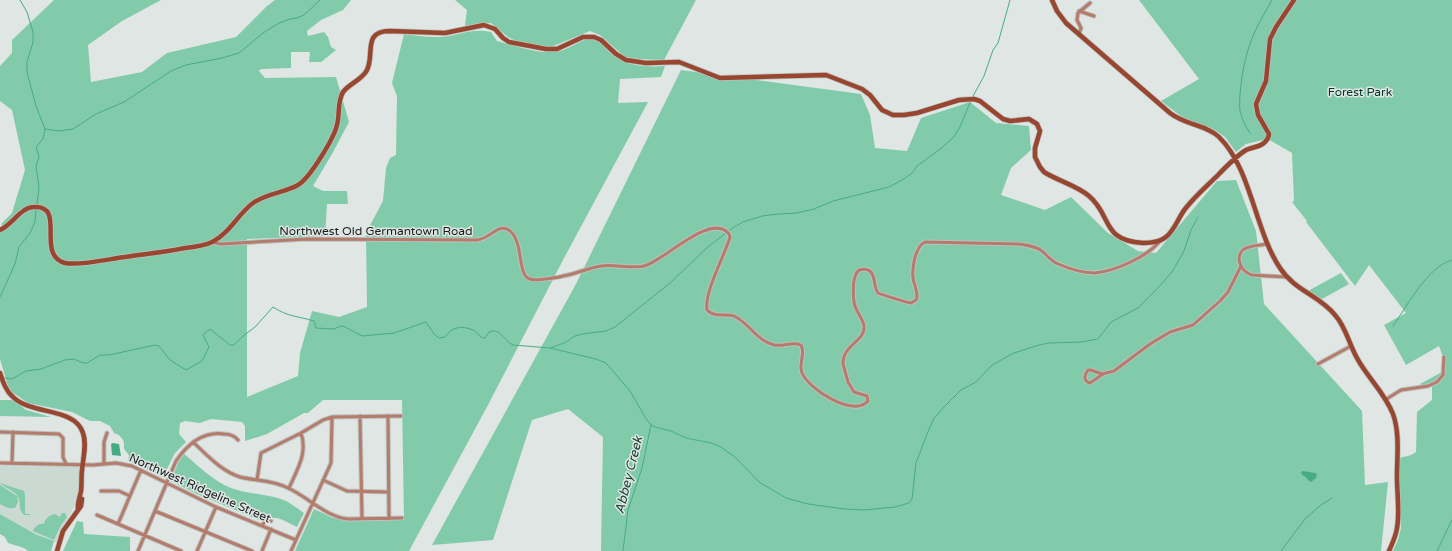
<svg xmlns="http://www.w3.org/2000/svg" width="1452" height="551" font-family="'Varela Round',sans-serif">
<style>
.built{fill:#cbd9d3}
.green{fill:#81cbab}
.water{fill:#46ac86}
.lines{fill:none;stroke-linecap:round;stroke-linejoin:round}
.stream{stroke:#46ac86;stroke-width:1}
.minor-casing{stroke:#bbc2bf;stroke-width:5}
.secondary-casing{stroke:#bbc2bf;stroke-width:6}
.minor{stroke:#b57b6b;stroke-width:3}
.secondary{stroke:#994630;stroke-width:4.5}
.labels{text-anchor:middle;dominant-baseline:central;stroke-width:3;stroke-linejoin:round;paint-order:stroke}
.park-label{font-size:12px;fill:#043323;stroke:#dfe6e3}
.street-label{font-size:12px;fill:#191c1b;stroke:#dfe6e3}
.water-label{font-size:13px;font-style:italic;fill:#194534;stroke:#dfe6e3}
</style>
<rect width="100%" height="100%" fill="#dfe6e3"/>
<path class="built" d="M0,466L80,467V488L77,501L56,542L39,536L0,514Z"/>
<path class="green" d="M54,0H161L122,21L88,45L91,82L142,72L167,53L236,37L267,6L275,0H351L343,10L321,20L307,31L308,36L324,32L328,37L331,47L336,50L321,62H309L310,52H291V68L261,69L259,71L265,78L336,77L349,122L332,154L313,186L323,191H347L348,204H327L325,236L247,239V397L298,376L300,353L312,311L339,317L367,307L366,233L383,201L386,168L390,158L396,155L397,96L392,83L404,34C414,35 425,37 435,37C455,38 469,27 491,32L497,41C514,45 534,53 552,52C557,52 565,50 570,47C577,44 584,38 593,39C602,41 607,51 614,56C629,67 648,67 665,66L661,77L620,79L618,103L648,102L563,260L488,405L409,551H295L314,509L333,518L334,515L348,519L404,518L402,400H323L308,413H304L267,434L245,441V426L242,422L211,419L200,423L185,421L180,423L179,434L186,442L175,453L163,477L128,460L129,455L124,449V443L123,440L119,435L114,433L110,426L100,421H90L72,412L28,403L12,392L8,386L0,359V231L2,223L12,213L25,170L12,110L0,101V66L12,53V40Z
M455,0H696L664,60L638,59L625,57L600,35L590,31L551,47L518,42L508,37L491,23H480L465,26L467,10Z
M1139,0H1452V551H1393L1398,540L1401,528L1399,459C1404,455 1409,458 1416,452L1417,412L1432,400V387L1429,385L1422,386L1420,384L1442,372L1445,362L1439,346L1406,365L1384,325L1406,313L1369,265L1355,286L1306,222L1307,221L1292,202L1294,201L1292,153L1266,138L1263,140L1246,144L1236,152L1225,137L1215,130L1182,117L1161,101L1199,79Z
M681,70L861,94L870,115L875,148L907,151L921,118L970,102L996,123L1029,126L1031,150L1011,168L1001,195L1045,210L1071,197L1108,233L1138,251L1156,253L1217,181L1236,180L1256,231L1264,304L1362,411L1365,485L1388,482L1381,551H601L603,437L568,409L532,420L493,540L432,545L576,284Z
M1341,273L1349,284L1322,299L1308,291Z
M0,400H14L26,410L51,417L0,416Z
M184,454C199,466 213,481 231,488C249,495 269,493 286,501C292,504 298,509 304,513L297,527C285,521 274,513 261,521L259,520L197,494L171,481L178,463Z
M0,483L24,491L25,495V514H30V515H24C17,508 22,504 18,497C15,490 4,488 0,483Z
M0,485L17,496L18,502L15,508H8L0,504Z
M62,513H65L67,517L60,527L54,540L33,531C34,527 40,523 44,524C45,518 50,515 55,514L60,517Z
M0,514L37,535L54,541L51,551H28L24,548L8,543L5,537L0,534Z
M77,521L83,522L84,534L130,537V551H63Z"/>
<path class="water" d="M113,443L119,444L121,456L112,455L111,444Z
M1303,471L1315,473L1317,474L1316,478L1311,482C1307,480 1306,476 1302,475L1301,472Z"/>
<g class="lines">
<path class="stream" d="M20,0L27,12L33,32V42L27,62V72L36,106L45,129L43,139L36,147L39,157L36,166L39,187L37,204
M972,98L984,76L993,50L998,43L1010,0
M45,129L59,131L73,129L96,114L124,102L171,71L186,65L222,58L239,53L263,33L279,23L290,19L297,18L304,15L320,0
M1250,133C1245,126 1242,119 1240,111C1238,95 1244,59 1250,44C1255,29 1264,14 1272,0
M0,297L15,264L19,247L30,233L35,222L36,210
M1393,326C1408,305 1427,267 1452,260
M551,348L566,342L575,336L582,334L606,331L615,327L670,283L709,246L734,227L743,222L762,216L778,214L797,213L814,209L833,201L889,187L904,179L912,173L917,166L939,150L953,138L960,127L971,100
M4,378L12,379L26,371L41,369L65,360L74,359L83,363H87L100,355H109L155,345L159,346L170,360L186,370L202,361L209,347L203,335L210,329L230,345H234L243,336L255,327L273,307C288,317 298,316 314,321L316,328L334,329L341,326L345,327L362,336L394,333L426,322L434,334L439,338L445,337C452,327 461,325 473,330C477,332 479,336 483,338H485L489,332C500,327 504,341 513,345L550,348L596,359L606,363L630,391L645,417L651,425L655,427L671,431L686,438L711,443L721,447L736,458L759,482L786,498L808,504L844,509L864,510L895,507L909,503L912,499L916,463L927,434L934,418L945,406L961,390L976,382L992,365L1014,353L1039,345L1049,343L1081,342L1098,339L1111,322L1138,308L1158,288L1172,272L1184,251L1191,230L1198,217
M623,551L628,510L642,468L651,425
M1281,551L1305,519L1321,505L1332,498
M1437,551L1452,520"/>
<defs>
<path id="minor" d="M1079,11L1094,16
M1079,34L1081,28L1077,20L1078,13L1090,3
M212,242L221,244L307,239L477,240C489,239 497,225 507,229C525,238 516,275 530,279C535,281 541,279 545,279C551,278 557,278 563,276C576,274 588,268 601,266C615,264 630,269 644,266C663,262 711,211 729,234L730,237C725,255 704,292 707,310C714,318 725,313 734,316C749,323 757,341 774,345C783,347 793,341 801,345C806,354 798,363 802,373C809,389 853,418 868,401L867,396L854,392L848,382L843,364C842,345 866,341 864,326C863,318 855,311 854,302C853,293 852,276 859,270C878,265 872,286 878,293C880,294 908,303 911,303L916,300L917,297C917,290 914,284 913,278C912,267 915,247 925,242L1019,244C1027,245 1035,246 1042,251C1047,255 1050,260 1056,263C1067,268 1083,273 1095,273C1115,271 1147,257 1160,241
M1268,244C1261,245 1253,245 1246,248C1234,254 1239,271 1252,275L1286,277
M1318,364L1351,346
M1103,374L1090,383C1083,381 1084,375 1088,370H1091L1102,374L1114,371L1150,344L1170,332L1193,325L1220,301L1228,292L1241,266
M1385,400L1401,390L1428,386L1437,382L1443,375L1444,357
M360,416L362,519
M388,416L389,519
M0,432L59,434L63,438V457L66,464
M193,442C207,455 221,471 240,477C256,481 273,480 288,488C308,497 326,517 348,519L402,518
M0,463L93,465L116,463L132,466L216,507L296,540
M12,463L13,432
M104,463V442L107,433
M257,480L261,453L301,433L323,420L332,417L401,416
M323,480L347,491L388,492
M289,488C297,470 308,453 301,433
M101,491H119L130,496
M155,511L252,551
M97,515L181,551
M118,524L141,470
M262,526L265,520L271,521
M138,551L176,461C187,445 203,431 224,434C230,434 234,435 238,440
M197,551L216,507
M262,551L271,529
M291,551L331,463L332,417"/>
<path id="secondary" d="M1052,0L1057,11L1066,23L1170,113C1185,125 1207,125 1219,137C1251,168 1255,231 1280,268C1295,291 1319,295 1335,315C1346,327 1349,344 1357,358C1367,377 1385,393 1393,414C1400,433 1397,457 1397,477C1397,494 1400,512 1397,528C1396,536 1392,544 1389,551
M0,230C12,225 21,207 34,207C67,205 35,255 65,263C80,266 109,259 125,257C145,254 165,252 185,248C194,247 204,246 212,242C229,234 238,214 253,203C267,193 284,193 298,185C310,178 334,138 337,125C340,114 337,102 343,92C350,83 362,80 367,70C375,54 362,31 390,31L445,33L484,25L495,29L503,38L509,42L546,49H557L583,37H594L601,40L616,54L626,60L646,63L679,62L720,78L826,75L862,89L870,95L882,110L893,115H904L917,113L959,100L974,99L980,101L1003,119L1010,121L1029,119L1037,124L1040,131L1035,148V157L1040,167L1044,172C1058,181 1076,185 1089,196C1112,215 1101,241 1143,243C1151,243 1160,242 1166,237C1175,230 1178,218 1185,209C1195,196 1207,186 1219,174C1227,166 1236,156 1246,150C1252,147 1261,147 1265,142C1268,139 1269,137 1269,134L1258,115L1256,104L1266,81L1270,39L1276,27L1294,0
M0,373C3,382 6,391 13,397C31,415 75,407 83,433C87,444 83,459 82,470C81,477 82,484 81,491C80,497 77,503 78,509
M57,551L63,531L81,506L82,499"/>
</defs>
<use href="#minor" class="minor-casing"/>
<use href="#secondary" class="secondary-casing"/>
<use href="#minor" class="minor"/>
<use href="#secondary" class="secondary"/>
</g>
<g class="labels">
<g class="park-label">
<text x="1360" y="92">Forest Park</text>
</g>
<g class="street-label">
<text x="376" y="231">Northwest Old Germantown Road</text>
<text transform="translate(200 488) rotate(24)">Northwest Ridgeline Street</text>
</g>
<g class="water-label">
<text transform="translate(629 475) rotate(-76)">Abbey Creek</text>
</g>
</g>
</svg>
